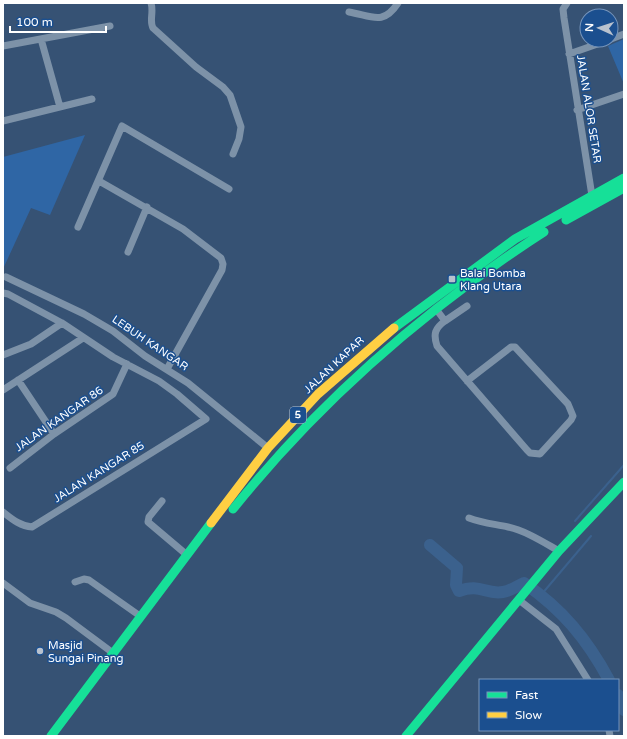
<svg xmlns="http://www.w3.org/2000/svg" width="627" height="739" font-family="'Varela Round',sans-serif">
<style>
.green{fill:#2f66a5}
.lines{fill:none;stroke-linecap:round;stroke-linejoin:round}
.stream{stroke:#3b618d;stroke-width:2}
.river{stroke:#3b618d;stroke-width:12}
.street{stroke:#7d92a8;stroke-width:7}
.fast{stroke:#16e098;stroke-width:9}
.slow{stroke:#ffcf43;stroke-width:9}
.poi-dot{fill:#b9c2ce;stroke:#1b4f8f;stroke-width:1.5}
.labels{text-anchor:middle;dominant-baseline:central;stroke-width:3;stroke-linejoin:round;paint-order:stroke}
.shield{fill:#1b4f8f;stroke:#bbcadd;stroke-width:1}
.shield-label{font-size:10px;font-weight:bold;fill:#fff}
.street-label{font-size:11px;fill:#fff;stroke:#1b4f8f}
.poi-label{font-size:11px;fill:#fff;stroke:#1b4f8f;text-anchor:start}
</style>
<rect width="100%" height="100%" fill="#365274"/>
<path class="green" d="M624,39V84L608,46Z
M85,135L50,215L31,208L3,269V157Z"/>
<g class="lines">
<path class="stream" d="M575,521L624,465
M541,595L591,536"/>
<path class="river" d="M430,545L457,568L456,585L459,591C481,583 485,595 503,592C510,591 517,586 524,583C562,609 587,639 609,680
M618,695L624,710"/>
<path class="street" d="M151,3C154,12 149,21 153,28L196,67L223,87L230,95L241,127L239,139L233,154
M567,3L563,9L564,18L592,196
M349,12C372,16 383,26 398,3
M41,39L60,107
M611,39L624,34
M3,46L110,26
M569,54L609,40
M577,110L624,94
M3,121L92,99
M99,181L183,229L221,258L223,264L222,270L167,369
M78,227L122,126L229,189
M128,252L147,207
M6,277L84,314L113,331L145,356L188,383L268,448
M3,293L8,294L62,323L113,357L159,381L177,394L206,419
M436,309L445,321L467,306
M445,321C435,328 433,334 437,346L527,450L530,453L540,454L571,420L573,416L568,404L515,347H511L467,381
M3,355L31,344L62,323
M18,380L54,434
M3,390L83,338
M10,468L54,434L113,394L127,364
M162,501L149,517L148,522L187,555
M3,512C12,519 20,526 32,527L206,419
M469,518C482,523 494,524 508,527C526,531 543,542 559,551
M75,582L84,579L89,580L140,616
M3,583L30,603L56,612L66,618L113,653
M519,600L556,629L588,680
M609,730L610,736"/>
<path class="fast" d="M566,220L624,188
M394,328L515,239L624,178
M233,509C320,401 428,307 544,232
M51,736L211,523
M406,736L559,551L624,482"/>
<path class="slow" d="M211,523L268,448L318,394L394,328"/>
</g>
<g class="poi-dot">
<rect x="448" y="275" width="8" height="8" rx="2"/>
<circle cx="40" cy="651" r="4"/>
</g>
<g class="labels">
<rect class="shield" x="290" y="407" width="16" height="16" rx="3"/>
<g class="shield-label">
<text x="298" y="415">5</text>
</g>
<g class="street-label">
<text transform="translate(589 109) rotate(81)">JALAN ALOR SETAR</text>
<text transform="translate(150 343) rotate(34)">LEBUH KANGAR</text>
<text transform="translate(334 365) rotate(-43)">JALAN KAPAR</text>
<text transform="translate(59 419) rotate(-35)">JALAN KANGAR 86</text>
<text transform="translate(99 472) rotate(-32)">JALAN KANGAR 85</text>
</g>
<g class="poi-label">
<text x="460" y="273">Balai Bomba<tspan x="460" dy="13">Klang Utara</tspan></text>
<text x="48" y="645">Masjid<tspan x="48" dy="13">Sungai Pinang</tspan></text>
</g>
</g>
<rect width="627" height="739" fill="none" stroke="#ffffff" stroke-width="8"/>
<rect x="479" y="679" width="140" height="52" fill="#1b4f8f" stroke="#7695bc"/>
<rect x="487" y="692" width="20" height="6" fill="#16e098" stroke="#7695bc"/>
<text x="515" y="699" font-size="12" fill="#ffffff">Fast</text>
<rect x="487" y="712" width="20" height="6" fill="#ffcf43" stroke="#7695bc"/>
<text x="515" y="719" font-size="12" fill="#ffffff">Slow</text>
<g transform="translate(599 28) rotate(273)"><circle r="19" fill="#1b4f8f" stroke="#7695bc"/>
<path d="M0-3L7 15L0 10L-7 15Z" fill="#b9c2ce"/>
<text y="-6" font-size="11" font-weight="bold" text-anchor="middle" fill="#ffffff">N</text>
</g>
<path d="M10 26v6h96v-6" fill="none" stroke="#ffffff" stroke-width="2"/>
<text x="16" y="26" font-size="12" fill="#ffffff" stroke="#1b4f8f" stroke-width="3" paint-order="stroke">100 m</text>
</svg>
